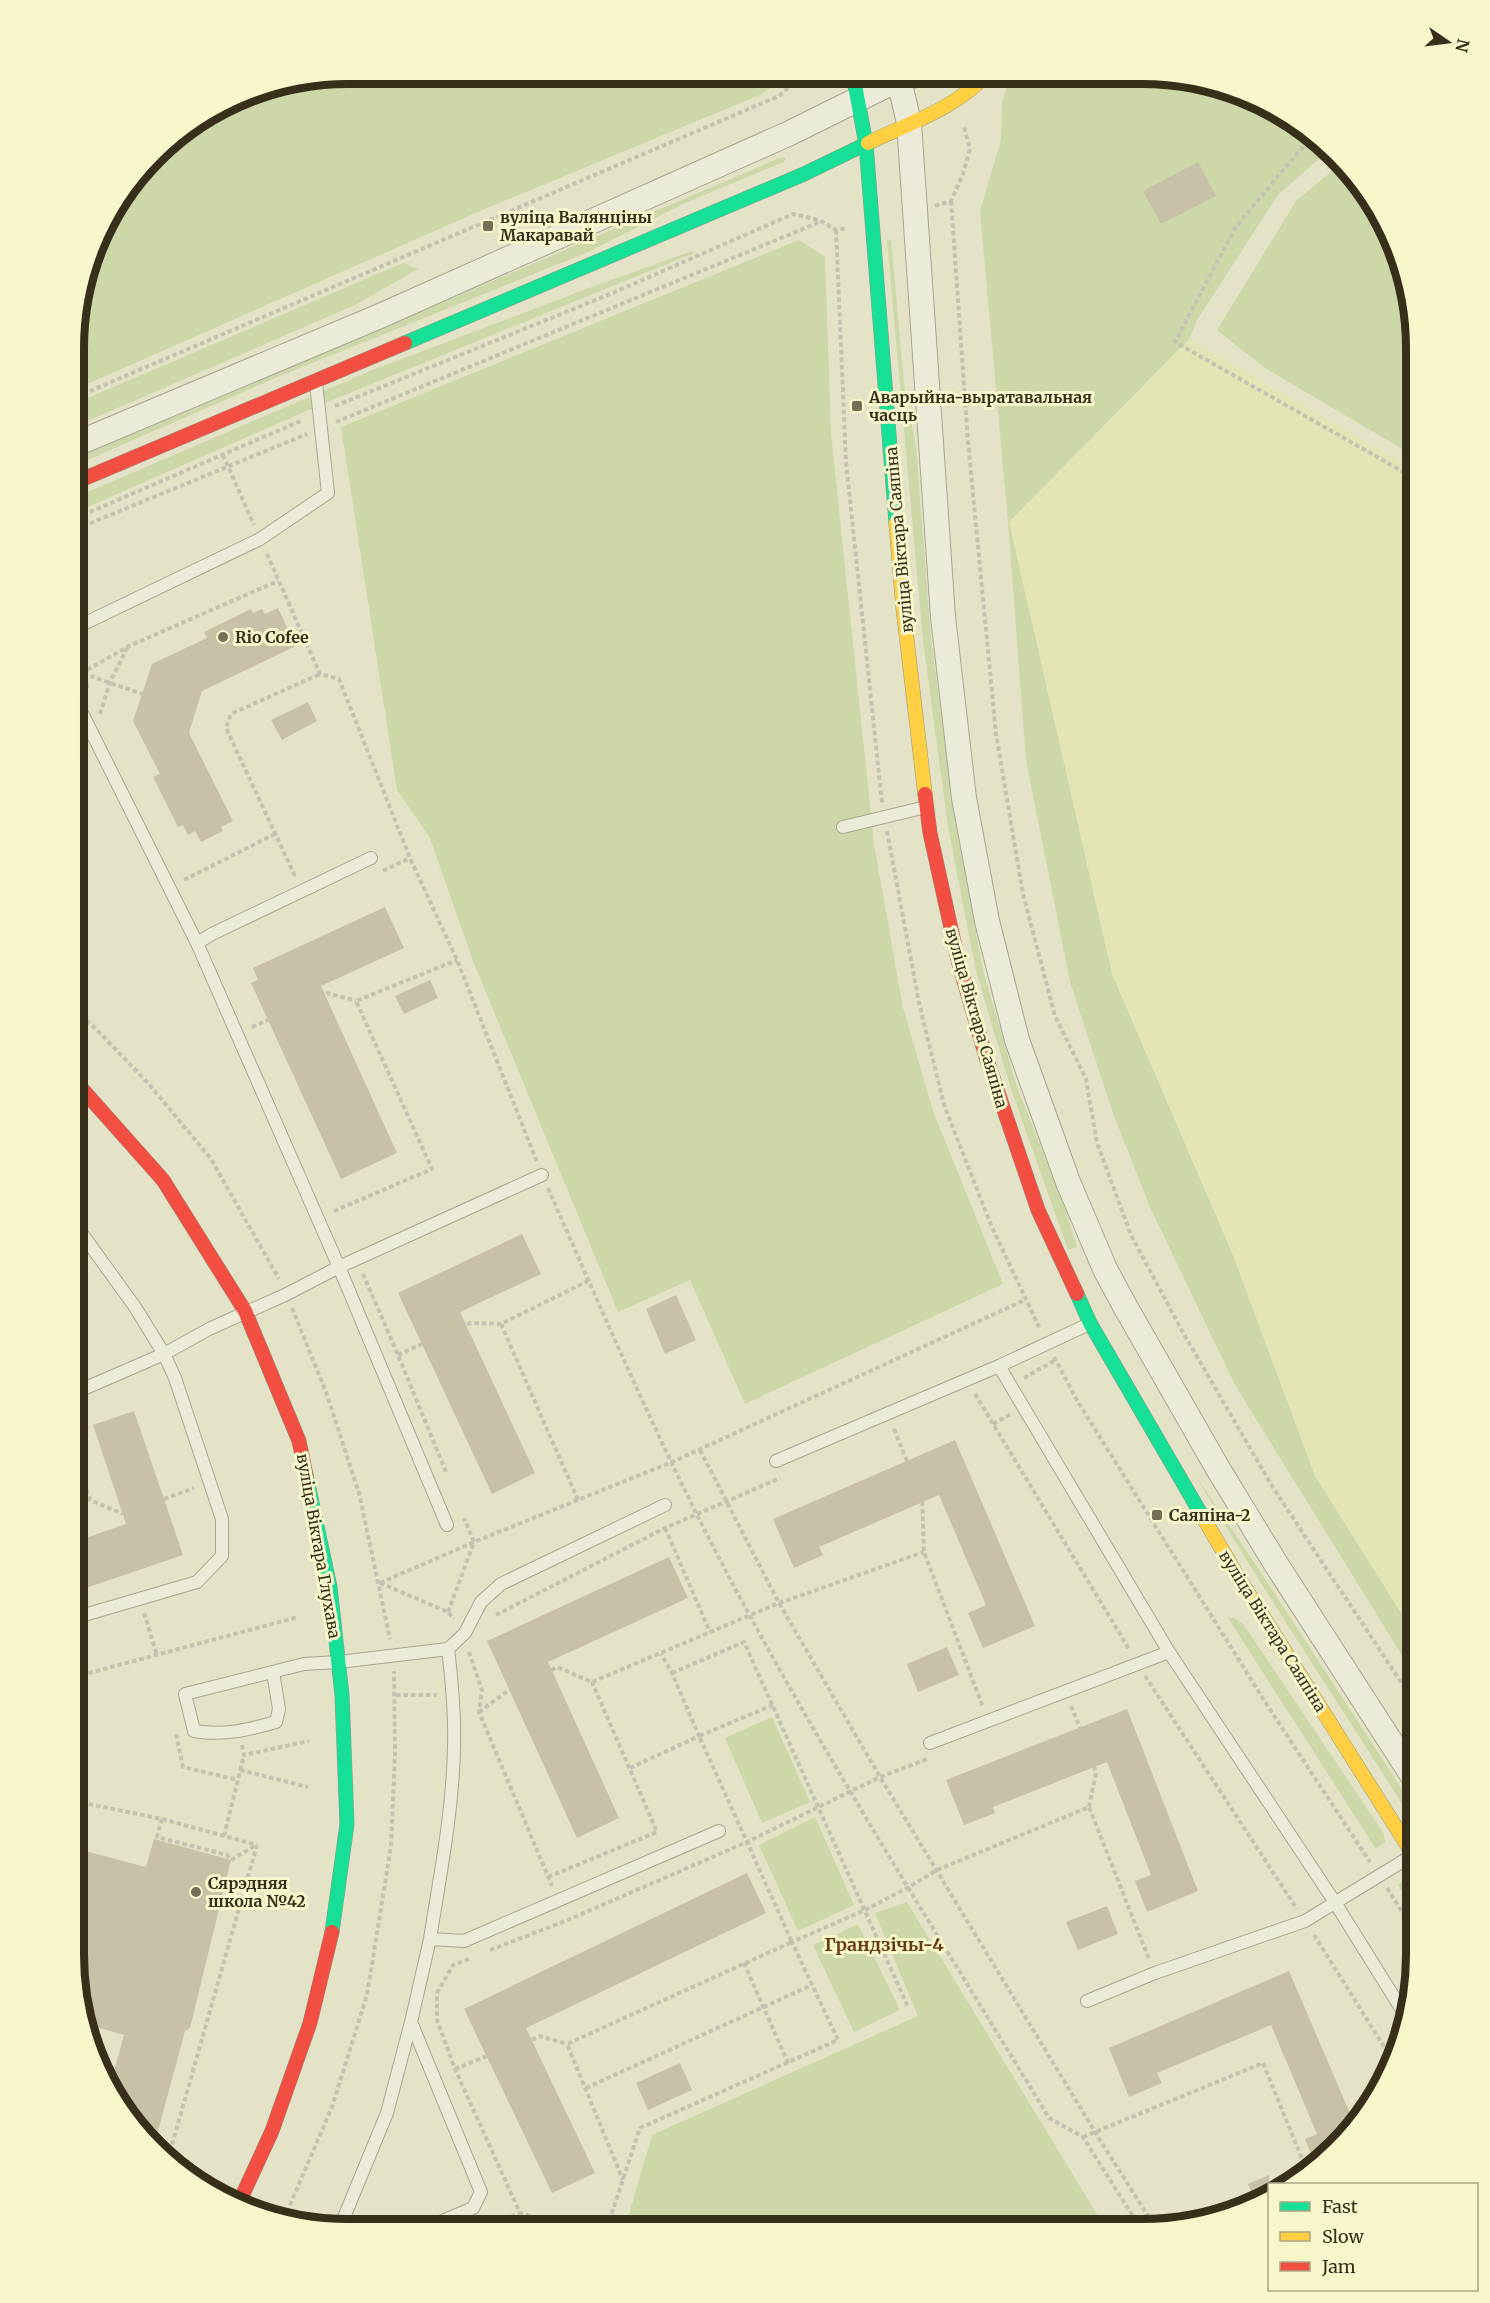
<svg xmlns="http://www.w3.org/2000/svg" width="1490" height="2303" font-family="Merriweather,serif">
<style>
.farmland{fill:#e3e5b5}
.green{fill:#ccd8a8}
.building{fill:#c8c1a8}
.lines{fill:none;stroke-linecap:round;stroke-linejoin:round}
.lane-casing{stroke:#a8a591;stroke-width:14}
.street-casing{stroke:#a8a591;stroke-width:26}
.fast-casing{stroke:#989581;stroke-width:15}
.slow-casing{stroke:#989581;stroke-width:15}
.jam-casing{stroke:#989581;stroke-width:15}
.path{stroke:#c4c2b1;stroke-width:4;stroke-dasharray:4.5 3;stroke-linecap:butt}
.lane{stroke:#ecebda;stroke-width:12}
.street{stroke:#ecebda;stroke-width:24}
.fast{stroke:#16e098;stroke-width:14}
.slow{stroke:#ffcf43;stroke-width:14}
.jam{stroke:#f24e42;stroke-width:14}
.poi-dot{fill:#746e57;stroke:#f8f6cb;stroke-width:2}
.labels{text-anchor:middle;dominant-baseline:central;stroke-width:6;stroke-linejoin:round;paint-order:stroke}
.poi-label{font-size:16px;font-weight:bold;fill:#372f1a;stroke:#f8f6cb;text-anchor:start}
.street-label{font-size:16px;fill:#372f1a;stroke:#f8f6cb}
.neighbourhood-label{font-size:18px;font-weight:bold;fill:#673a16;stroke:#f8f6cb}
.rim{fill:none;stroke:#372f1a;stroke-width:8}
</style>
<rect width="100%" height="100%" fill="#e4e3c7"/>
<path class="farmland" d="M1189,339L1416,471V1637L1315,1476L1232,1253L1112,974L1008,522Z"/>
<path class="green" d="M348,74L787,75L762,94L480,211L76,389V313L102,227L167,142L244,94Z
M1011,75L1178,76L1247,95L1309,131L1329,150L1278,195L1197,320L1189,339L1009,522L1112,974L1232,1253L1315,1476L1416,1637V1678L1235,1385L1150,1207L1114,1116L1070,982L1026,761L1008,522L980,211L1001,140L1002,102Z
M782,157L786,158L784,162L685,203L586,253L280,376L76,465V458C312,360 547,257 782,157Z
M1342,163L1360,181L1395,243L1416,348V457L1265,368L1217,330L1296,201Z
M799,240L825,257L831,433L874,844L903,1008L933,1111L1003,1284L745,1404L690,1280L618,1312L473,961L430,838L397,790L341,427Z
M891,240L905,393L916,446L931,638L956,827L983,970L1016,1084L1066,1211L1077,1247L1068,1250L1010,1086L976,971L948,827L923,641L887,241Z
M692,251L694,253L320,405L76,512V497L370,371L589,288Z
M403,263L418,269L355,305L76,426V403Z
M1193,1472L1260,1571L1416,1811V1826C1342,1708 1264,1592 1193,1472Z
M1228,1618H1234L1244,1625L1384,1834L1385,1842L1376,1849Z
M772,1717L810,1802L762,1823L725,1738Z
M815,1817L854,1905L798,1931L759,1845Z
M1404,1880L1416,1885V1914L1398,1885Z
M907,1902L1106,2229L625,2228L652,2135L918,2016L875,1913Z
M858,1924L900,2010L854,2032L813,1945Z"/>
<path class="building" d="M1198,162L1216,196L1161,224L1143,191Z
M278,608L296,646L202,691L189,733L233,821L221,827L223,831L201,842L195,831L188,835L183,825L178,827L153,777L160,774L133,721L152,664L207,638L204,632L251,609L253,613L262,609L265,614Z
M308,702L317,721L282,740L271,720Z
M385,907L404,948L321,986L397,1153L341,1179L251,983L258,980L253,968Z
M430,980L438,998L404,1014L395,996Z
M522,1234L541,1274L460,1312L535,1473L492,1494L398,1293Z
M676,1295L696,1340L665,1354L646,1309Z
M134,1411L183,1555L74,1592V1542L126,1524L93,1425Z
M955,1440L1035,1626L983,1648L968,1613L986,1605L939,1495L819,1547L823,1555L794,1568L773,1519Z
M669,1557L688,1598L548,1662L619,1818L577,1838L487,1641Z
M947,1647L959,1675L918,1692L907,1664Z
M1127,1709L1198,1891L1147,1912L1135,1881L1151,1875L1107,1762L993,1807L995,1813L964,1825L946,1780Z
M154,1839L231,1860L190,2028L185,2031L154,2146L131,2122L110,2086L124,2035L88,2025L74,1955V1848L146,1867Z
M747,1873L766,1913L526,2028L595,2173L552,2193L464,2009Z
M1107,1906L1118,1934L1078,1950L1066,1922Z
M1289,1971L1355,2125L1323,2162L1316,2165L1305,2139L1317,2134L1271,2025L1157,2073L1162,2083L1129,2097L1109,2048Z
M680,2063L692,2090L648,2110L636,2083Z
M1269,2175V2195L1256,2203L1248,2184Z"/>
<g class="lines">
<defs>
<path id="lane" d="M75,628L260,539L328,493L316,383
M75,699L197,943L339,1267L447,1525
M843,827L926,807
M197,943L212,934L371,858
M999,1366L1089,1324
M74,1393L164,1354L209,1329L287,1294L339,1267L542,1175
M776,1461L999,1366L1169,1652L1334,1901L1407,2018
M74,1618L197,1582L222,1556V1519L175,1378L164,1354L135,1307L75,1224
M448,1649C452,1682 455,1714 454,1746C453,1811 440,1875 430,1939L464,1941L719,1831
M273,1672L279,1709L276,1722C248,1730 223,1736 194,1731L185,1694L304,1664L339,1662L448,1649L465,1633L481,1602L501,1584L665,1505
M930,1743L1169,1652
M1087,2001L1155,1973L1305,1921L1413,1855
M340,2227L387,2113L411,2022
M426,2228L473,2208L481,2192L411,2022L430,1939"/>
<path id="street" d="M898,75L909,123L943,617L964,798L987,921L1017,1040L1068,1182L1105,1269L1126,1308L1217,1467L1276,1564L1416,1781
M76,444L380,316L790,133L899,79L916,75"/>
<path id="fast" d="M853,75L866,144L896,523
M405,343L804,174L868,143
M1077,1294L1090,1323L1204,1519
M306,1475L330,1587L342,1695L347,1824L332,1932"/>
<path id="slow" d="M868,143C909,123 955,109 986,75
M896,523L903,607L925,794
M1204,1519L1240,1580L1416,1859"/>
<path id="jam" d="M76,482L405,343
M925,794L930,833L958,960L986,1057L1038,1210L1077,1294
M75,1081L163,1180L245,1311L299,1441L306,1475
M238,2205L272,2131L310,2023L332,1932"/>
</defs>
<use href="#lane" class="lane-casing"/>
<use href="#street" class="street-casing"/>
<use href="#fast" class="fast-casing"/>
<use href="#slow" class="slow-casing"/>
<use href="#jam" class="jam-casing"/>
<path class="path" d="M1314,136L1300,150L1235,228L1175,342L1416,479
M951,201L968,442L996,734L1023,894L1055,1016L1086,1079L1097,1143L1131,1235L1181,1329L1272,1486L1416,1705
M935,206L951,201L963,174L970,149L964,127
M836,230L846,462L882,803
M76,397L779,96L802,75
M335,406L615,292L793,214L819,220L836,230L847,228
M336,422L815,224L819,220
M223,455L254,525
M76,518L303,420
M76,529L307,434
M267,554L320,674L339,679L410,858L457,960L537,1162
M75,661L82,673L142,694
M88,688L82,673L129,646L278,581
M100,714L110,682L128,646
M887,831L919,1003L944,1105L991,1225L1040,1329
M383,871L410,858
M295,876L226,728L231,714L320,674
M184,880L275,834
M319,996L327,993L356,1001
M75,1011L95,1028L148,1083L211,1159L279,1279
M252,1027L268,1020
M548,1188C611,1332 674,1478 750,1616C843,1787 948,1951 1049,2118L1083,2137L1141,2229
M334,1211L432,1169L356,1001L457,960
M363,1274L398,1355L446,1472
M292,1308L326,1392L359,1493L390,1639
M501,1324L578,1500
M460,1327L471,1323L501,1324L588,1281
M398,1355L422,1344
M1054,1357L1078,1402L1267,1705L1370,1862
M1024,1378L1054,1361
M975,1394L1129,1649
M993,1424L1011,1414
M894,1429L907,1461
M700,1450L779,1603L880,1777L1095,2132L1155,2227
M74,1454L90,1500L123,1514
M74,1493L86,1489
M922,1494L924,1552L983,1707
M164,1499L194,1488
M665,1528L710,1632
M380,1583L474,1542L672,1462L1025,1300
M380,1583L448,1612L454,1619
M448,1612L474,1542L464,1518
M144,1613L157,1655
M496,1615L665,1528L780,1478
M469,1652L482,1690L479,1712L552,1886
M672,1673L744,1642L908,2007
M545,1674L557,1667L592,1682L779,1603L924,1552
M1145,1676L1297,1909
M74,1677L298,1617
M396,1695H437
M773,1705L699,1736L747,1842L880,1777L927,1759
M1071,1706L1080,1728
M479,1712L509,1690
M176,1734L183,1767L238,1780
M242,1745L244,1755L309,1741
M630,1768L699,1736L672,1673L661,1654
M240,1770L308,1787
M74,1801L162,1819L257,1845
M1089,1807L1096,1773L1092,1760
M162,1819L157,1837L227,1855L231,1860L256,1845
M224,1836L244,1755
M548,1877L657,1832L592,1682
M1387,1888L1416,1934
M1314,1935L1393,2061
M490,1950L568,1920L747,1842L792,1942L567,2044L623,2180
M469,1959L453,1965L437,1993V2020L455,2069L520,2213L571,2228
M744,1963L788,2063
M525,2043L540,2036L567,2044
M455,2069L487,2056
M586,2088L812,1985
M1083,2137L1263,2063L1307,2171
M168,2159L257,1845
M284,2219L332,2107L367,1995L391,1846L395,1755L394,1671
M483,2228L520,2213L527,2228
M607,2228L640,2128L838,2040L792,1942L865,1910L909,1887L937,1870L1089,1807L1149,1959"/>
<use href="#lane" class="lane"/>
<use href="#street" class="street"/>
<use href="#fast" class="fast"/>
<use href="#slow" class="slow"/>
<use href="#jam" class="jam"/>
</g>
<g class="poi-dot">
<rect x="482" y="220" width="12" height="12" rx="3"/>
<rect x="851" y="400" width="12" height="12" rx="3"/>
<circle cx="223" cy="637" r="6"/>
<rect x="1151" y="1509" width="12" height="12" rx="3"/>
<circle cx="196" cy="1892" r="6"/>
</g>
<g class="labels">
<g class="poi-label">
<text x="500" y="217">вуліца Валянціны<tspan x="500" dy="18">Макаравай</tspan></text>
<text x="869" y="397">Аварыйна-выратавальная<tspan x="869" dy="18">часць</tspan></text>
<text x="235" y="637">Rio Cofee</text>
<text x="1169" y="1515">Саяпіна-2</text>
<text x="208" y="1883">Сярэдняя<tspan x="208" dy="18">школа №42</tspan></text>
</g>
<g class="street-label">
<text transform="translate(899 540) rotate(-95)">вуліца Віктара Саяпіна</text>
<text transform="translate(977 1018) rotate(74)">вуліца Віктара Саяпіна</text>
<text transform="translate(319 1546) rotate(80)">вуліца Віктара Глухава</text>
<text transform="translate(1273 1631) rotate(58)">вуліца Віктара Саяпіна</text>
</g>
<g class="neighbourhood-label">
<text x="884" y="1944">Грандзічы-4</text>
</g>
</g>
<path d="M0 0H1490V2303H0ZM348 84H1142A264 264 0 0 1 1406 348V1955A264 264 0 0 1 1142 2219H348A264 264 0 0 1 84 1955V348A264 264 0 0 1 348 84Z" fill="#f8f6cb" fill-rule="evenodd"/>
<path class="rim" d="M348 84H1142A264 264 0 0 1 1406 348V1955A264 264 0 0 1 1142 2219H348A264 264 0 0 1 84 1955V348A264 264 0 0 1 348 84Z"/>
<rect x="1268" y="2183" width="210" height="108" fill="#f8f6cb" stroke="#aba684" stroke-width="1.5"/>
<rect x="1280" y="2202" width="30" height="9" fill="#16e098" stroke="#aba684" stroke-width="1.5"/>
<text x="1322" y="2213" font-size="18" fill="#372f1a">Fast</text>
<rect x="1280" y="2232" width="30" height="9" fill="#ffcf43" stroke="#aba684" stroke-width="1.5"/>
<text x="1322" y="2243" font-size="18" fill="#372f1a">Slow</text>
<rect x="1280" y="2262" width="30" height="9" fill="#f24e42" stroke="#aba684" stroke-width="1.5"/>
<text x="1322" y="2273" font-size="18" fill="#372f1a">Jam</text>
<g transform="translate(1448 42) rotate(104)" stroke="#f8f6cb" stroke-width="4.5" paint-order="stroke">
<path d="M0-4.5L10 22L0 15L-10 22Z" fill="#372f1a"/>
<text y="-9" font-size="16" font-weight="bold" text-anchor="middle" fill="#372f1a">N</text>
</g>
</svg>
